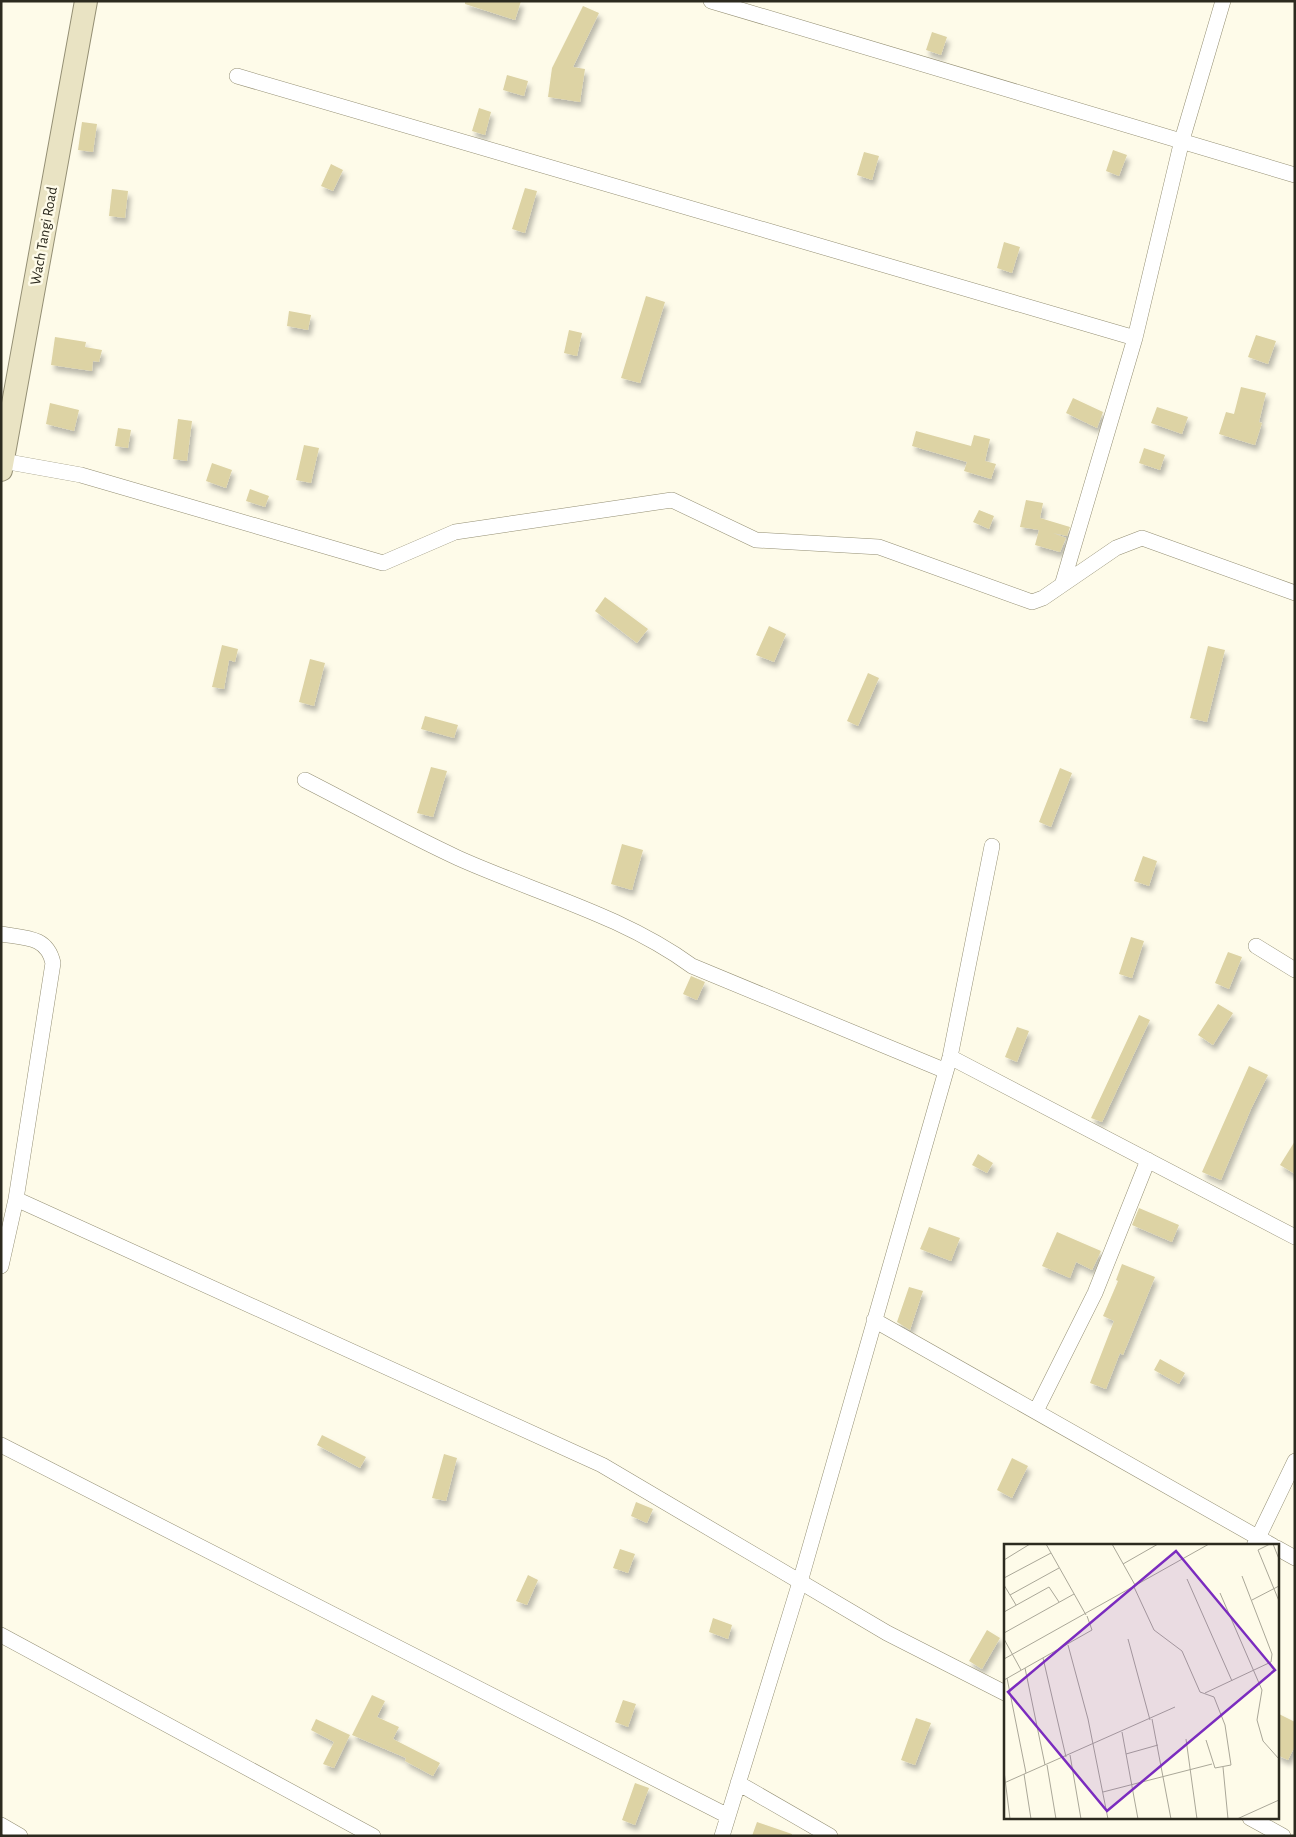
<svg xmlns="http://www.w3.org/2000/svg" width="1296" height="1837" font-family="'Alegreya Sans',sans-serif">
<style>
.building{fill:#ddd3a4;filter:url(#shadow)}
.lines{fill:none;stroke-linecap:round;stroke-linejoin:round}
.minor-casing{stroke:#948f74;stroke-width:16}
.secondary-casing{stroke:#948f74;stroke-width:24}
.minor{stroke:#fff;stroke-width:15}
.secondary{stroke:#e9e3c3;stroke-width:22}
.labels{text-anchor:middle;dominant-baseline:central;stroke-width:5;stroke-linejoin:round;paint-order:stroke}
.street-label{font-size:15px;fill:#2c2a1f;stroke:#fefbe9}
.inset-road{fill:none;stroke:#aaa798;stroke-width:1}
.view{fill:#7b2cbf;fill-opacity:0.15;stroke:#7b2cbf;stroke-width:2.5}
.inset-edge{fill:none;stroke:#2c2a1f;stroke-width:2.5}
</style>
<defs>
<filter id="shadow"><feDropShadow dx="3" dy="5.5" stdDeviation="2.5" flood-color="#0004"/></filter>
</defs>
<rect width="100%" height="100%" fill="#fefbe9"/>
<path class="building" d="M465,1H521L515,20L465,4Z
M583,6L599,13L573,67L585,69L580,102L548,97L552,68Z
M932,32L947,37L941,55L926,50Z
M507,75L528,81L524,96L503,90Z
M479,108L491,112L485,135L472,131Z
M82,122L97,124L93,152L78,150Z
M1113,150L1127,155L1119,176L1106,171Z
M864,152L879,156L872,180L857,175Z
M331,164L343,170L333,191L321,186Z
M525,188L537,191L525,233L512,229Z
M112,189L128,191L125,218L109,216Z
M1004,242L1020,247L1012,273L997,268Z
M646,296L665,302L640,383L621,378Z
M289,311L311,315L308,330L287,326Z
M569,330L582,333L577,356L564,353Z
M1256,335L1276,341L1268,364L1248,357Z
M55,337L86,342L85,347L102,350L99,362L93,361L92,371L51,365Z
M1241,387L1266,393L1259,422L1262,423L1255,445L1219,434L1226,412L1234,414Z
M1073,398L1103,412L1097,428L1066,413Z
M50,403L79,410L74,431L46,424Z
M1157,407L1188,417L1182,434L1151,423Z
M178,419L192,421L187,461L173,459Z
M118,428L131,430L128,448L115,446Z
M916,431L971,446L974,435L990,439L985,461L996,464L991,479L964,471L967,462L912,446Z
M304,445L319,448L311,483L296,480Z
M1144,448L1165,455L1160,470L1139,463Z
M212,463L232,470L226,488L206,481Z
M250,489L269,496L265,507L246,501Z
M1026,500L1043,503L1040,518L1070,527L1067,536L1053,533L1066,538L1060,552L1035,545L1039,530L1020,527Z
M979,510L994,516L989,529L973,522Z
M605,597L648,629L637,643L595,611Z
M769,626L786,634L774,662L756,655Z
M222,645L238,649L235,662L229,660L224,689L212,687Z
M1208,646L1225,650L1207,722L1190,718Z
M310,659L325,663L314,706L299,702Z
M868,673L879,678L858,726L847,721Z
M425,716L458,725L454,738L421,729Z
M431,767L447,771L433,817L417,813Z
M1060,768L1072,773L1051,827L1039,822Z
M622,844L643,850L632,890L611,884Z
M1143,856L1157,861L1149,886L1134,881Z
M1131,937L1144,941L1132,978L1119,974Z
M1228,952L1242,957L1229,989L1215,983Z
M691,976L705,982L697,1000L683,994Z
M1218,1004L1233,1013L1213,1045L1198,1035Z
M1139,1015L1150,1020L1102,1122L1091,1118Z
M1017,1027L1029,1031L1017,1062L1005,1057Z
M1249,1066L1268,1075L1251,1109L1221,1180L1202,1172Z
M1295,1141V1174L1280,1165Z
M978,1154L993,1163L987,1173L972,1165Z
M1139,1208L1179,1225L1172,1242L1132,1225Z
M929,1227L960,1238L951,1261L920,1249Z
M1057,1232L1101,1251L1092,1270L1076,1262L1070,1278L1042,1266Z
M1122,1264L1155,1277L1123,1355L1120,1353L1106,1389L1090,1383L1114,1321L1103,1316L1118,1281L1116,1280Z
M909,1287L923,1291L910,1330L897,1322Z
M1160,1359L1185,1373L1179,1384L1154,1370Z
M322,1435L366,1457L360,1468L317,1445Z
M444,1454L457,1458L446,1501L432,1498Z
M1012,1458L1028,1466L1012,1498L997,1490Z
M636,1502L653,1509L647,1523L631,1516Z
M620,1549L635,1554L628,1573L613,1568Z
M528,1575L538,1580L527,1605L516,1601Z
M713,1618L732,1625L728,1639L709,1632Z
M987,1630L1000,1638L982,1669L969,1661Z
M372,1695L385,1701L377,1717L399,1727L393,1739L440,1763L433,1776L405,1761L406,1758L352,1735Z
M623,1700L636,1704L628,1727L615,1722Z
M1277,1713L1295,1722V1746L1288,1760L1277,1755Z
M916,1718L931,1723L915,1765L901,1760Z
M316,1719L350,1735L334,1768L323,1764L334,1742L311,1730Z
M635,1783L649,1788L635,1825L622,1820Z
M757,1822L792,1834V1836H752Z"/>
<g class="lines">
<defs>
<path id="minor" d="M711,1L1295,175
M237,76L1135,338
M3,461L81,475L383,563L455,532L672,500L756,540L879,547L1032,602L1043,598L1116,548L1142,538L1295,593
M1063,582L1135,338L1182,140L1223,1
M305,780C356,806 406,834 458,858C536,893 622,915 692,966L946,1071
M1,934C25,938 47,936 53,963L16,1199L1,1266
M1256,946L1295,970
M950,1057L1295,1237
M16,1199L602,1465L887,1633L1005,1693
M874,1320L1273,1546
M1036,1411L1095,1293L1148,1160
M1,1445L728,1816
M1254,1546L1295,1461
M1277,1548L1295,1558
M1,1635L373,1836
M738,1783L830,1836
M1250,1818L1283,1836
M1,1825L20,1836
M722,1836L800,1582L950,1057L992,846"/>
<path id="secondary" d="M1,470L86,1"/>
</defs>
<use href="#minor" class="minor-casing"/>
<use href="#secondary" class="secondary-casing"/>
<use href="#minor" class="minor"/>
<use href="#secondary" class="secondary"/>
</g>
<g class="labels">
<g class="street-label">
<text transform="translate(44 236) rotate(-80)">Wach Tangi Road</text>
</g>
</g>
<g transform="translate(1004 1544)">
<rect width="275" height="275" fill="#fefbe9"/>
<path class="inset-road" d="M42,0L82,71M108,0L131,41M266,0L254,6L275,57M269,0L275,15M0,16L26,0M119,20L154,0M0,34L47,9M183,35L228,137M0,41L12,61M130,43L150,86L178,107L196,148L210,153L221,181L227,221L211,224L202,196M216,49L258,146L253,176L259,197L275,215M6,51L55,24M248,56L275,42M0,68L45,43L55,58M0,89L70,50M0,95L17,126M124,95L146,176M64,101L84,175L104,275M39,114L62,213M0,115L205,0M21,124L41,221M3,134L22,229M0,136L88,86L83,72M201,149L267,118L268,110L238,32M148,175L167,275M118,188L134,275M182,195L193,275M122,210L154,201M66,211L77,275M43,221L52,275M219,223L224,275M0,227L6,275M20,230L27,275M0,239L171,163M99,248L208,220M233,275L275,256"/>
<path class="view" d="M172,7L271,126L103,267L4,148Z"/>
<rect width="275" height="275" class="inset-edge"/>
</g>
<rect width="1296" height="1837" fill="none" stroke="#2c2a1f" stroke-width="5"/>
</svg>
